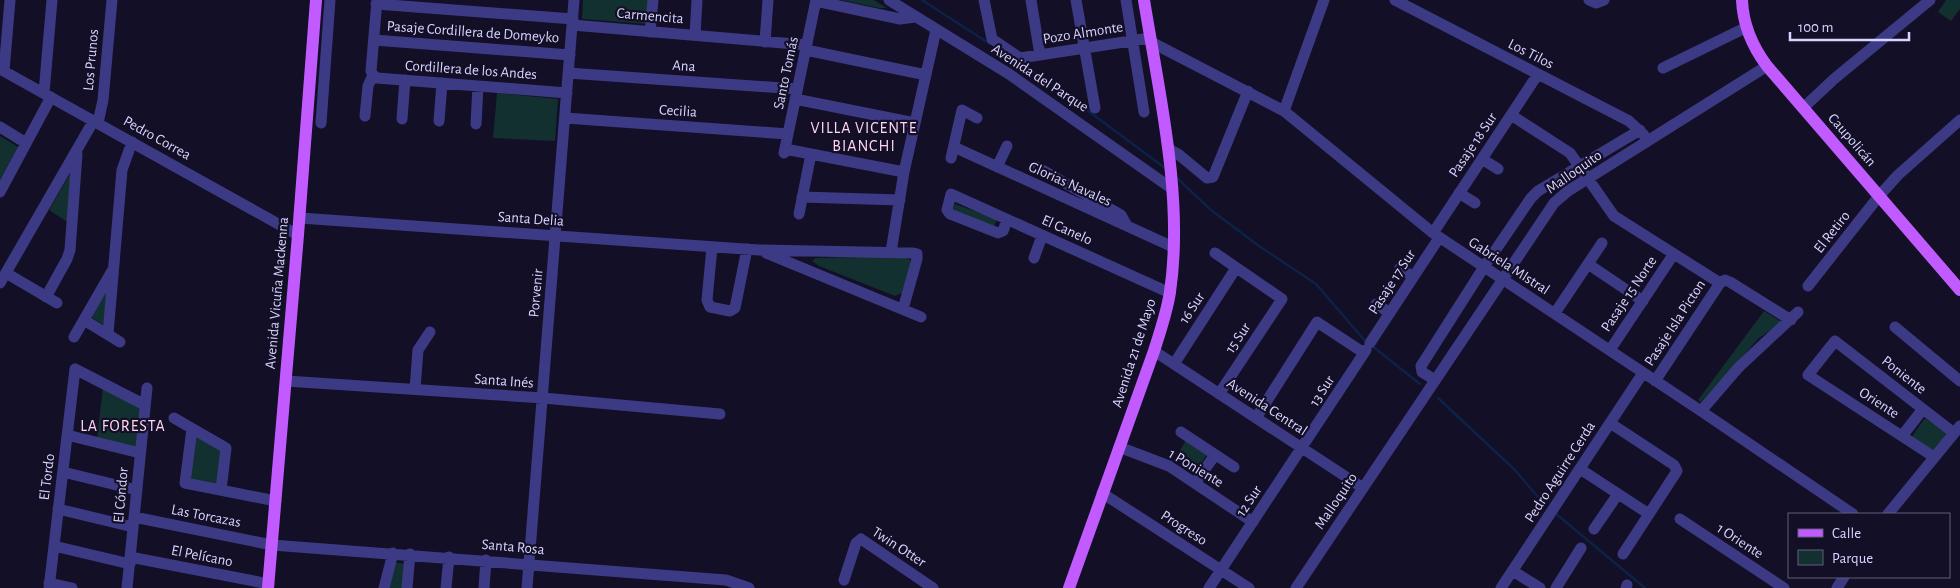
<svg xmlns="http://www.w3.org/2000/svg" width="1960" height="588" font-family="'Alegreya Sans',sans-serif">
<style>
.green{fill:#12302f}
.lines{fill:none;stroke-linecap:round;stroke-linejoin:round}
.stream{stroke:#0c2248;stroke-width:2.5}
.minor{stroke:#3d3a85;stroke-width:11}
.major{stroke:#c25bff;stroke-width:12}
.labels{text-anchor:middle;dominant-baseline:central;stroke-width:4.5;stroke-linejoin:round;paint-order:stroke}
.street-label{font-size:15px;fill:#d9d4ff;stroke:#130f26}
.neighbourhood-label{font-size:16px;letter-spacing:1px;fill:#ffd6f0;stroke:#130f26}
</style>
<rect width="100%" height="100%" fill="#130f26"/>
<path class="green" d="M583,0H650L648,24L582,19Z
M841,0H874L887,8H879Z
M1946,0H1960V9L1951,21L1938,12Z
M497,93L558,99L555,141L493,138Z
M0,136L18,147L0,180Z
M71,172L69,223L49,210Z
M955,204L997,219L993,230L951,214Z
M902,256L910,260L911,264L902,293L895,296L819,266L812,261L816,258Z
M109,286L105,326L91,317Z
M1764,311L1782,322L1759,338L1701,402L1698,400Z
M103,388L141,407L136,448L97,438Z
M1925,418L1947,433L1933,453L1911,438Z
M194,436L222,451L217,485L189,480Z
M1187,439L1208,453L1196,470L1176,456Z
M392,562L406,564L403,588H387Z"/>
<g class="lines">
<path class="stream" d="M922,0L990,44
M1017,62L1052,84L1165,168
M1177,178L1211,210L1259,246L1316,284L1366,342
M1371,345L1420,384
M1438,398L1515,470L1544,504
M1555,513L1645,588"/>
<path class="minor" d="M889,0L1009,74L1171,188
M984,0L992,39L1020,58L1150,38
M1031,0L1040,55
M1076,0L1095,108
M1126,0L1144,112
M1395,0L1629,121L1644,135
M1589,0L1596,3L1604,0
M816,1L900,19L915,17
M376,4L573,19
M572,25L807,45
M650,32L653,0
M695,35L697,0
M374,40L570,55
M765,42L768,0
M1151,42L1284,111L1433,233L1701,411L1853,514
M806,50L926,75
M1663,68L1747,27
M0,69L298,235
M4,71L10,0
M568,73L797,89
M373,75L377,78L567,93
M44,93L52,0
M795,99L915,123
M1803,108L1834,79L1930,0
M1284,111L1324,0
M1511,115L1570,153L1614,216L1720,283
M365,116L368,86L373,75L371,71L377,0
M565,118L788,134
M402,119L405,80
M439,121L442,83
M98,123L103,100L112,0
M321,123L330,0
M476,124L478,86
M0,127L26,143
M954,147L1173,247
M785,149L904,172
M1169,149L1178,154L1207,178L1213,177L1248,91
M784,153L816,0
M951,158L962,110L977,118
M1482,159L1498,169
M997,167L1007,146
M1037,167L1121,215L1126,224
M0,192L51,97
M1459,193L1475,203
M802,197L900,200
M799,214L811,154
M300,218L759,250L912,253L917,254V259L903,309
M1007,220L1003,231L998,233L950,214L947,210L951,194L1170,293
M1433,233L1538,74
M712,247L707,300L710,307L730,311L735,308L747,249
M891,252L904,172L936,30
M766,253L921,317
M1215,253L1282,299L1219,394
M1034,258L1042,236
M1588,264L1643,301
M1400,268L1413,277
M6,273L57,303
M0,283L94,120
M1720,283L1725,280L1730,282L1791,320
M1808,286L1879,196L1898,175L1960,120
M46,297L67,259L70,250L77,154
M1376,304L1390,313
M1555,313L1602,243
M84,320L120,342
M1895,327L1960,381
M108,334L122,170L132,142
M74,337L112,271
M1370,343L1439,238
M1610,350L1673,255
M1154,351L1363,488
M1174,364L1236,268
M1435,380L1422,372L1421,366L1484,267L1531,198L1538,191L1640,130
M286,381L543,398L720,414
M1655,381L1720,283
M415,389L418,350L430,332
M1701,411L1739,367L1798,312
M174,418L226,448L221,490
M1256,418L1317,322L1364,353
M1610,423L1674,465L1677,471L1623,554
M192,429L185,483L276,501
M1181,432L1234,467
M67,435L140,453
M1902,436L1923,409
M1119,447L1169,466L1253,522
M1934,457L1808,375L1835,341L1954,433
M1580,469L1649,514
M63,472L137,490
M1195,483L1215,455
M1102,493L1249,588
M58,509L133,527
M1888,514L1960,426
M134,517L272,545L726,580L749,588
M1680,519L1784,588
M1594,529L1618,494
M54,546L130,564
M130,557L269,584
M1513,571L1540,588
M844,580L856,543L861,539L933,588
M49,583L72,588
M49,588L75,369L145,405
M127,588L147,388
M384,588L393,553
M407,588L410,554
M446,588L449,557
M484,588L486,560
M527,588L574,0
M1209,588L1366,350
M1296,588L1554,203L1568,191L1767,66
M1501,588L1643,373
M1556,588L1581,548
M1626,588L1627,585
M1837,588L1844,577"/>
<path class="major" d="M1742,0C1743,25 1752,46 1767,66L1960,290
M268,588L298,235L316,0
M1069,588L1154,351C1160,332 1167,312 1170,292C1184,198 1159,93 1144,0"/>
</g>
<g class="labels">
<g class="street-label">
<text transform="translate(650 16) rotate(5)">Carmencita</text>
<text transform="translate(473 32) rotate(4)">Pasaje Cordillera de Domeyko</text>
<text transform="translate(1083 33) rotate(-9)">Pozo Almonte</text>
<text transform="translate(1531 54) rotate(27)">Los Tilos</text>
<text transform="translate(91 60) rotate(-85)">Los Prunos</text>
<text transform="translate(684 66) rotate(4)">Ana</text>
<text transform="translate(471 70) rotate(4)">Cordillera de los Andes</text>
<text transform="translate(786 73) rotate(-78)">Santo Tomás</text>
<text transform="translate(1040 78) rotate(33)">Avenida del Parque</text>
<text transform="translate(678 111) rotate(4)">Cecilia</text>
<text transform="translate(157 138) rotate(29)">Pedro Correa</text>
<text transform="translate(1852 140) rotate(49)">Caupolicán</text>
<text transform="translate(1473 145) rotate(-56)">Pasaje 18 Sur</text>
<text transform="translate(1574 172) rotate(-35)">Malloquito</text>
<text transform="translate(1070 184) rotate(24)">Glorias Navales</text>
<text transform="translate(531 219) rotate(4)">Santa Delia</text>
<text transform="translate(1067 230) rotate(24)">El Canelo</text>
<text transform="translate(1832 232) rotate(-52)">El Retiro</text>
<text transform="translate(1509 266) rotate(33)">Gabriela MIstral</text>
<text transform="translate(1392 282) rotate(-57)">Pasaje 17 Sur</text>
<text transform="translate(277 293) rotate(-85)">Avenida Vicuña Mackenna</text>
<text transform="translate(536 293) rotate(-85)">Porvenir</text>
<text transform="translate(1629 294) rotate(-56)">Pasaje 15 Norte</text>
<text transform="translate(1192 308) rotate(-57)">16 Sur</text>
<text transform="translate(1675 323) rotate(-57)">Pasaje Isla Picton</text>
<text transform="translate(1238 338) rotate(-56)">15 Sur</text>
<text transform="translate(1134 353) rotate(-72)">Avenida 21 de Mayo</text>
<text transform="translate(1904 375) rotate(38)">Poniente</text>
<text transform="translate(504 381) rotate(4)">Santa Inés</text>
<text transform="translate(1322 391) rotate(-57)">13 Sur</text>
<text transform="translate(1879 403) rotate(33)">Oriente</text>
<text transform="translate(1267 407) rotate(33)">Avenida Central</text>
<text transform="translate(1196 468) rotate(31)">1 P0niente</text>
<text transform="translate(1560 472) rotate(-57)">Pedro Aguirre Cerda</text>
<text transform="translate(47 477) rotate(-83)">El Tordo</text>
<text transform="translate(121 495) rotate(-85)">El Cóndor</text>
<text transform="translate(1249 501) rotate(-56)">12 Sur</text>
<text transform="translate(1336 501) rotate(-56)">Malloquito</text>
<text transform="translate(206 516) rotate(11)">Las Torcazas</text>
<text transform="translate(1184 528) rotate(33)">Progreso</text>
<text transform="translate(1740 541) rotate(33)">1 Oriente</text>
<text transform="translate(513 547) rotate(5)">Santa Rosa</text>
<text transform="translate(899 547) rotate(33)">Twin Otter</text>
<text transform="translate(202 556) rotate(11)">El Pelícano</text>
</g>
<g class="neighbourhood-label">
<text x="864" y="128">VILLA VICENTE<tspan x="864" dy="18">BIANCHI</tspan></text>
<text x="123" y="426">LA FORESTA</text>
</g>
</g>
<rect x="1788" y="513" width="162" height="65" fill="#130f26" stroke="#625e7d"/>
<rect x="1798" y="529" width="25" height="8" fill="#c25bff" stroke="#625e7d"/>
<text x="1832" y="538" font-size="15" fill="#d9d4ff">Calle</text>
<rect x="1798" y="550" width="25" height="15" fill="#12302f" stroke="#625e7d"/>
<text x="1832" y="563" font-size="15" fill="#d9d4ff">Parque</text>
<path d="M1790 32v8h119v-8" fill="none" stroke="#d9d4ff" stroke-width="2.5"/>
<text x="1798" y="32" font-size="15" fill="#d9d4ff" stroke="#130f26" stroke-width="4" paint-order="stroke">100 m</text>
</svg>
